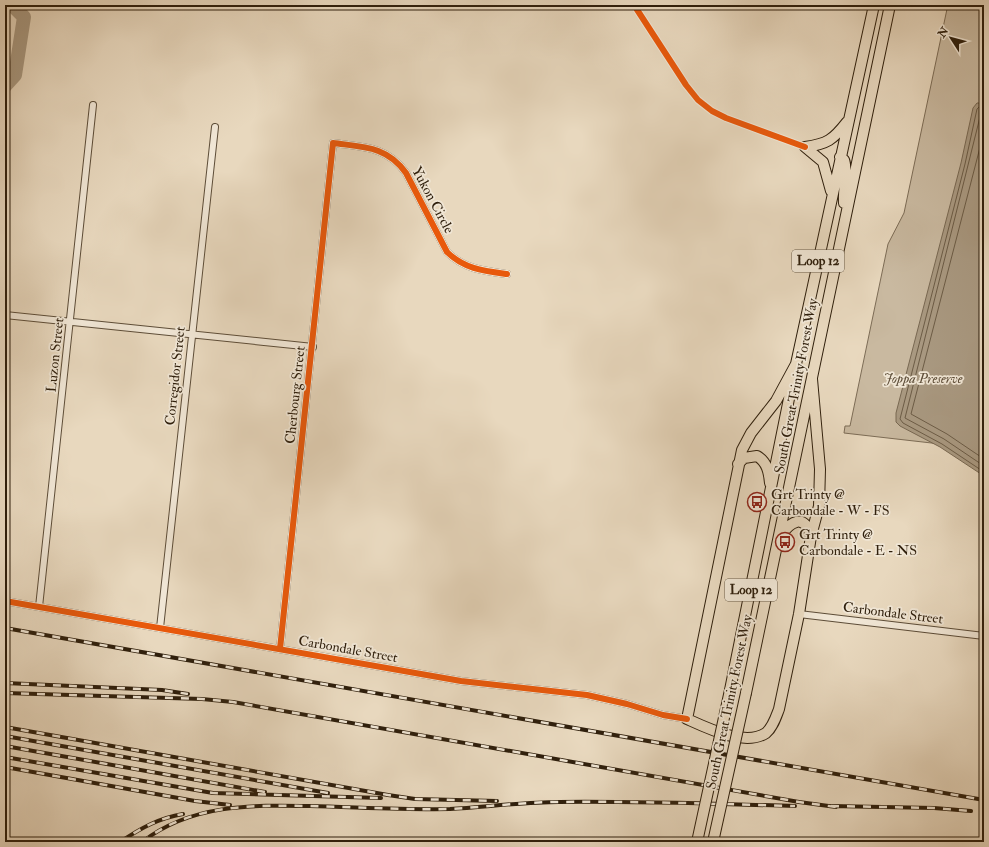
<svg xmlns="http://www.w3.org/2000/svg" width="989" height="847" font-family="'IM FELL Double Pica',serif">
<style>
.green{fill:#c9b9a0;stroke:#7c6c56}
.water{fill:#a99981;stroke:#786852}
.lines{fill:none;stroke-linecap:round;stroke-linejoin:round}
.shore{stroke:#6c5c46;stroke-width:1}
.river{stroke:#a99981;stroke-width:14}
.minor-casing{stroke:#5d4d38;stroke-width:8}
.primary-casing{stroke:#2f1f0c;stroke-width:12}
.minor{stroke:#f0e6d5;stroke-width:6}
.primary{stroke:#e8d8be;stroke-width:10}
.rail-casing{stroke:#2f1f0c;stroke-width:4}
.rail{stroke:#f0e6d5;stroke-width:2.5;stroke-dasharray:8;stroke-linecap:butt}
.primary-bridge-casing{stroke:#2f1f0c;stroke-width:12;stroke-linecap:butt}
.primary-bridge{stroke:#e8d8be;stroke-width:10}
.cycleway-casing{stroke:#f0e6d5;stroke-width:8}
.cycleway{stroke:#e8590c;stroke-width:6}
.labels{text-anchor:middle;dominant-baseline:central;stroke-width:3.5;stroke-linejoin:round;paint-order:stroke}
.shield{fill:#f0e6d5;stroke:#695b48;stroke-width:1}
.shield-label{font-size:13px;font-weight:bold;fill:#2f1f0c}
.street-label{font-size:14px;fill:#2f1f0c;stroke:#f0e6d5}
.park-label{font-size:14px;font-style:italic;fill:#5d4d38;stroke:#f0e6d5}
.poi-label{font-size:14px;fill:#2f1f0c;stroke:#f0e6d5;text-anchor:start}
</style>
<rect width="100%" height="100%" fill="#e8d8be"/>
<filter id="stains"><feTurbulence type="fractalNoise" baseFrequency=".005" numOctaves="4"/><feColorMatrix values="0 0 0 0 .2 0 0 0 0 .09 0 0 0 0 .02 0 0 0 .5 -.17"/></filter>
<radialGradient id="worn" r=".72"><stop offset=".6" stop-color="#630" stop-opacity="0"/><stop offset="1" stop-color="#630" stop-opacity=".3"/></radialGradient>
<path class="green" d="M946,5H984V449L844,433L845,426H850L888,244L904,213L947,9Z"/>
<path class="water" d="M977,103H984V476L940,447L900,426L896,422V413L961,163L973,108Z"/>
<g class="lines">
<path class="shore" d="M984,107H979L977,109L965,164L900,419L903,423L942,444L984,472
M984,112L981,113L905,418L944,439L984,466
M984,132L911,414L947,434L984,459"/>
<path class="river" d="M5,86L15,75L24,17L12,5"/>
<defs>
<path id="minor" d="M5,315L313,347
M5,601L461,681L587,695L627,704L663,715L687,719
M39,607L93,105
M799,614L984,636
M160,628L215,127
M280,649L333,143C363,147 387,146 406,173L447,252C464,269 484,271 507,274"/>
<path id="primary" d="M805,147L823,162L831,191
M805,147C827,144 833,140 847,122
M840,157L844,160C848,169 843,190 844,203
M796,364L776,401L751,433L742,450L687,719C707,728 745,747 766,733C773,727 776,717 779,709L799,614L811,536L819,506L820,469L812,379
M738,464L744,458L757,456C767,462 769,472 770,483
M780,536C791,521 804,513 811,536
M730,690L796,364L874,5
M746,693L890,5"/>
</defs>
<use href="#minor" class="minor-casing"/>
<use href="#primary" class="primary-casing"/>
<use href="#minor" class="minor"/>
<use href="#primary" class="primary"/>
<defs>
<path id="rail" d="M5,628L984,800
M5,683L162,690L188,694
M5,693L202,699L233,702L799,802L836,807
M5,727L388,795L415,799L497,801
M5,736L328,793
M5,746L265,792
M5,757L213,793L381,798
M5,767L195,801L230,805
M831,806L934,808L971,811
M120,842C141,828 159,818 183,814
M142,842C191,804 251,805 310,806C356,807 403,810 450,809C486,807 523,802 559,802C638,801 716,804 795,806"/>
</defs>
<use href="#rail" class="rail-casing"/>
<use href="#rail" class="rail"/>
<defs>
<path id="primary-bridge" d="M697,842L730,690
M713,842L746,693"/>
</defs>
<use href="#primary-bridge" class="primary-bridge-casing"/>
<use href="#primary-bridge" class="primary-bridge"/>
<defs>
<path id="cycleway" d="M634,5L686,85L698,100L712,111L726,118L805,147
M5,601L461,681L587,695L627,704L663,715L687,719
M280,649L333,143C363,147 387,146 406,173L447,252C464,269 484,271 507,274"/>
</defs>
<use href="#cycleway" class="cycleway-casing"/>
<use href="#cycleway" class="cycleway"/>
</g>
<defs>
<symbol id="bus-ring" viewBox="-11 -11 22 22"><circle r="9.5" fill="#f0e6d5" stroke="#8f2418" stroke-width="1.5"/><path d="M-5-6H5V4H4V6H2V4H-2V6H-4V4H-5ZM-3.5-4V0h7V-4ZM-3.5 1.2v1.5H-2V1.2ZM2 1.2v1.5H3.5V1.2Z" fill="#8f2418"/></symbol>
</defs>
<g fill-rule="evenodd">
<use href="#bus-ring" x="746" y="491" width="22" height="22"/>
<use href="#bus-ring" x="774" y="531" width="22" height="22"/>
</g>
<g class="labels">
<g class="shield">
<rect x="792" y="250" width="52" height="22" rx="3"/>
<rect x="725" y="579" width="52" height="22" rx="3"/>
</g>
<g class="shield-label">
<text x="818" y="261">Loop 12</text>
<text x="751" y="590">Loop 12</text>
</g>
<g class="street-label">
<text transform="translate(433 200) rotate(62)">Yukon Circle</text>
<text transform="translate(55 355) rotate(-84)">Luzon Street</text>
<text transform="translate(175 376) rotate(-84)">Corregidor Street</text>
<text transform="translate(796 386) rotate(-79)">South Great Trinity Forest Way</text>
<text transform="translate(295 395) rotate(-84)">Cherbourg Street</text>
<text transform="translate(893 613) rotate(7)">Carbondale Street</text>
<text transform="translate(348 649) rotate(10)">Carbondale Street</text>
<text transform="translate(729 702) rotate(-78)">South Great Trinity Forest Way</text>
</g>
<g class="park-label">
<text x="923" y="378">Joppa Preserve</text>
</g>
<g class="poi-label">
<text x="771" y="494">Grt Trinty @<tspan x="771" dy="16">Carbondale - W - FS</tspan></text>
<text x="799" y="534">Grt Trinty @<tspan x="799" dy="16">Carbondale - E - NS</tspan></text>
</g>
</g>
<rect width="989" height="847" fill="none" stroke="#e8d8be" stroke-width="20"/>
<rect x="6" y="6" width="977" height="835" fill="none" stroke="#2f1f0c" stroke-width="2"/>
<rect x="10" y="10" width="969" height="827" fill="none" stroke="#2f1f0c"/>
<g transform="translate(951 38) rotate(306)" stroke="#f0e6d5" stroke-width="3" paint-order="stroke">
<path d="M0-3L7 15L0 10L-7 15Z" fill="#2f1f0c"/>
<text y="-6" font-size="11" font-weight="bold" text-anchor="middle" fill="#2f1f0c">N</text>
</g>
<rect width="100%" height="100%" filter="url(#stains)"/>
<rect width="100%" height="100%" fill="url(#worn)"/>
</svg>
